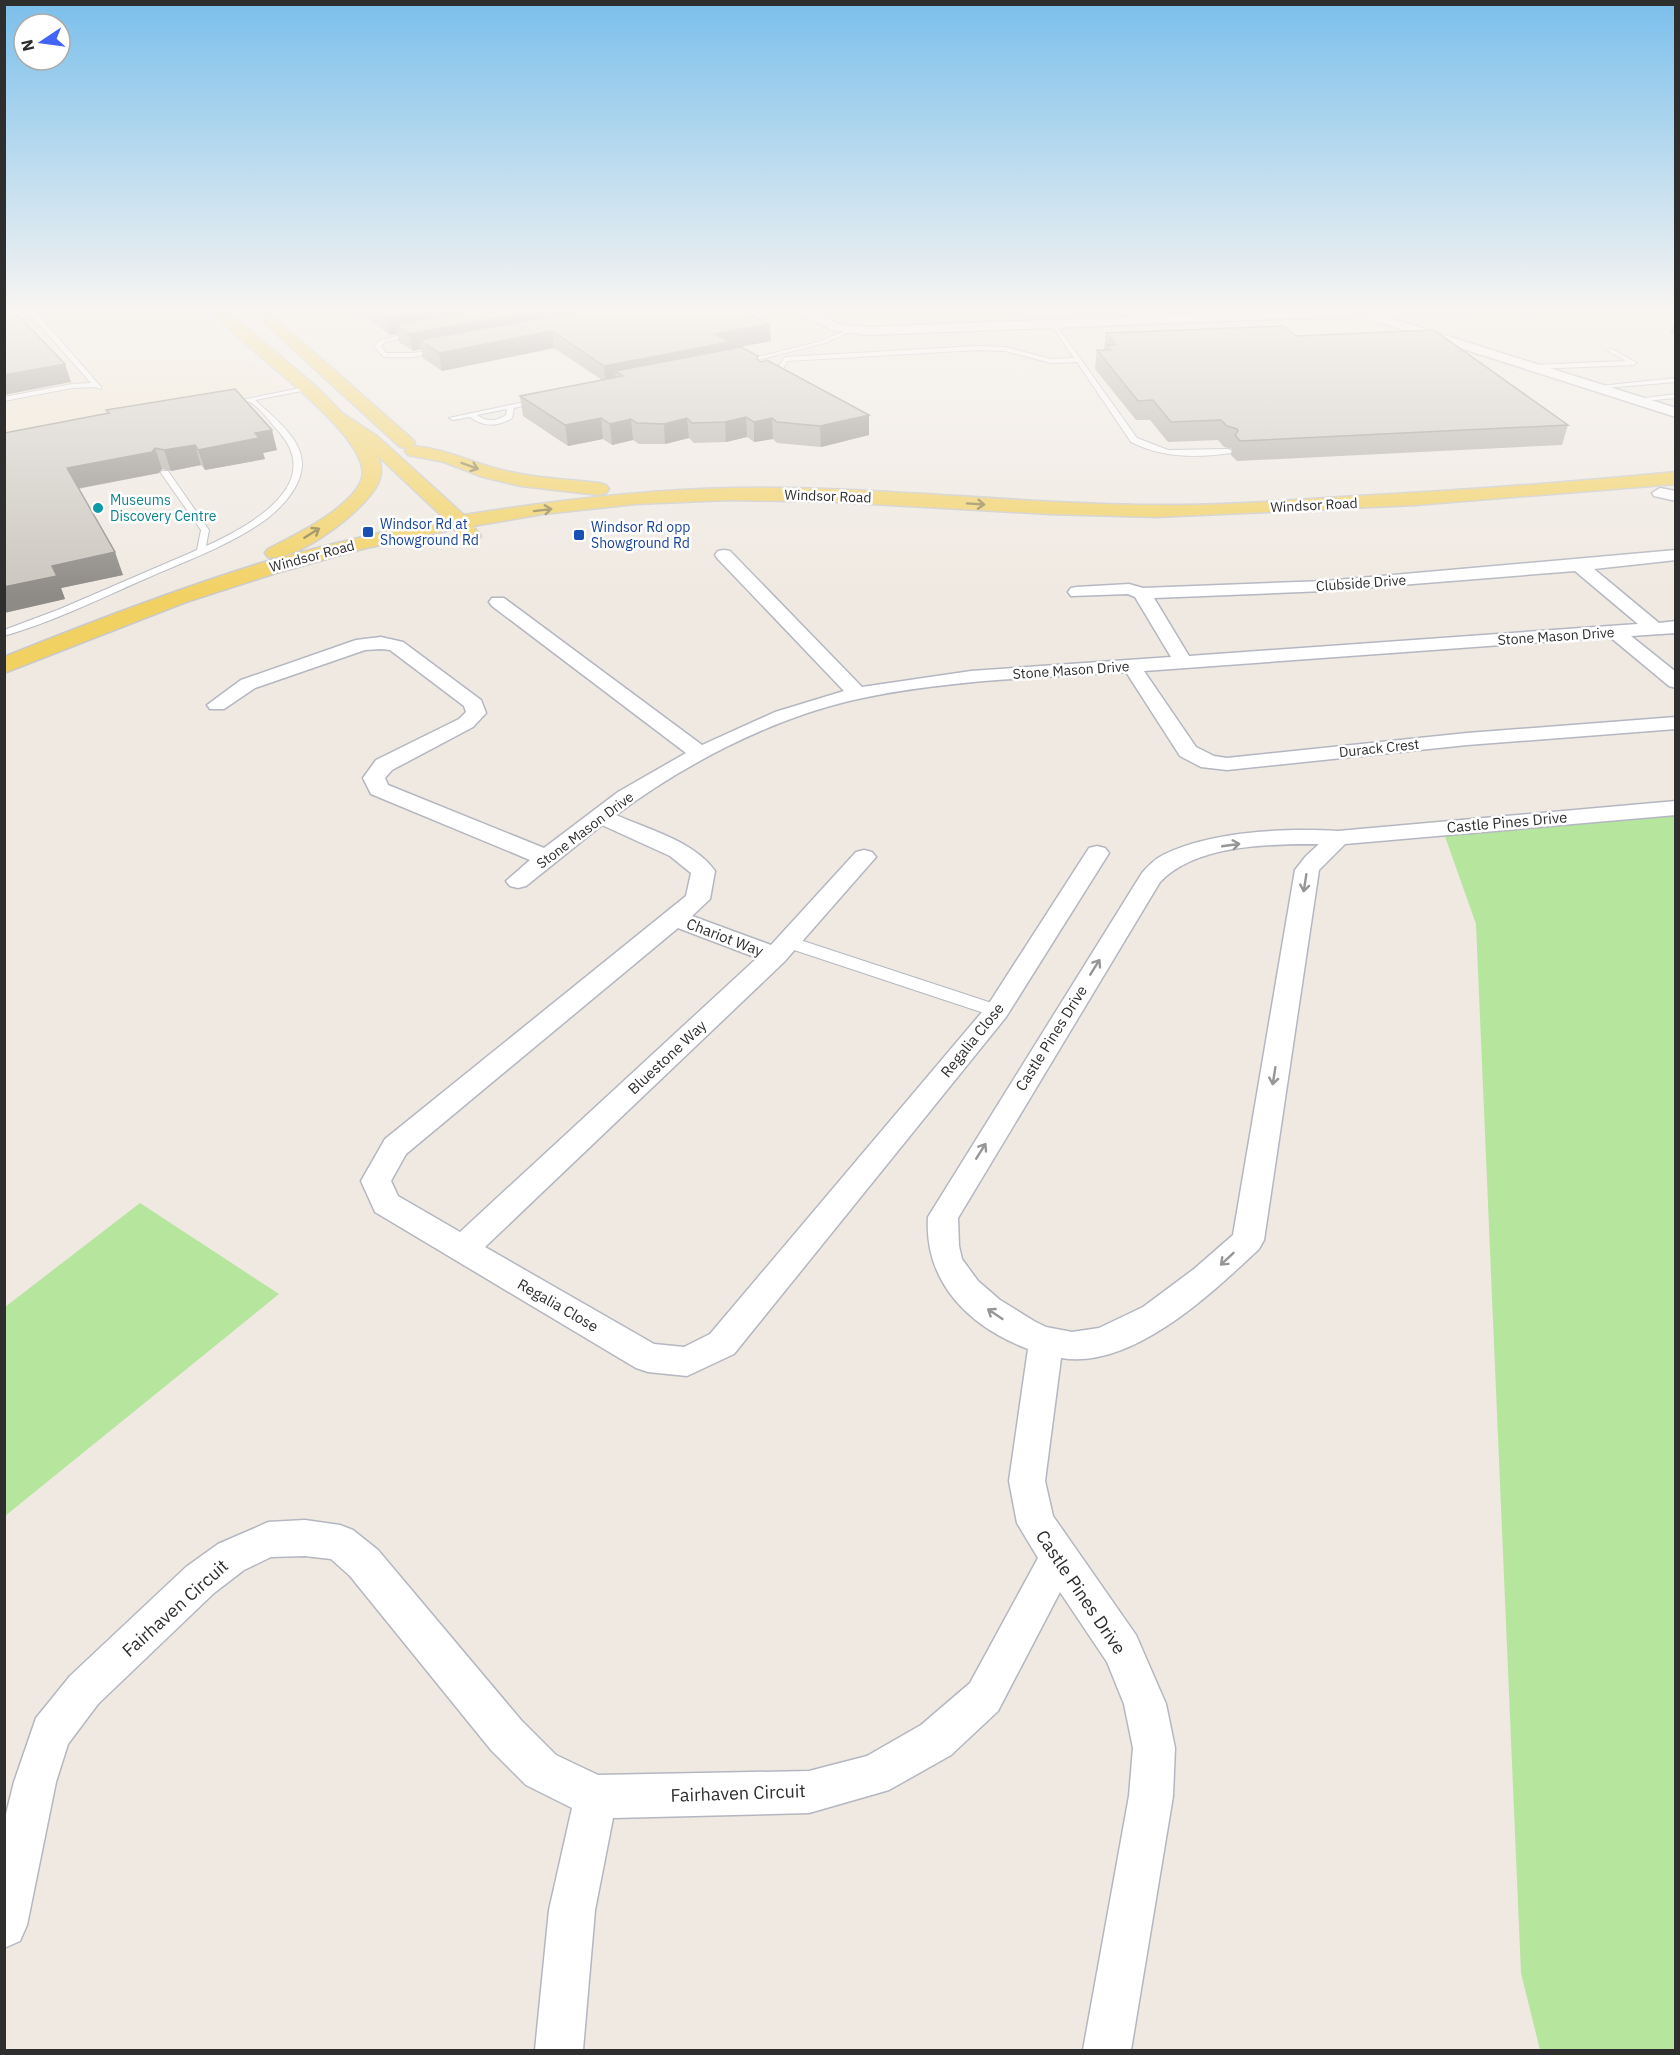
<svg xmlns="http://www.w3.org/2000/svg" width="1680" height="2055" font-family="'IBM Plex Sans',sans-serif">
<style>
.education{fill:#f0e6d1}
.green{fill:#b6e59e}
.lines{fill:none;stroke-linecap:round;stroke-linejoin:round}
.service-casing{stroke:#b4b7c1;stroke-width:2}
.pedestrian-casing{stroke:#b4b7c1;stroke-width:2}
.minor-casing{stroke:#b4b7c1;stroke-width:3}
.primary-casing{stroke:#c9c9c9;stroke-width:3}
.service{fill:#fff;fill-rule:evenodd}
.pedestrian{fill:#fff;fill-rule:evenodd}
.minor{fill:#fff;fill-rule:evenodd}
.primary{fill:#f2d163;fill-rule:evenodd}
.wall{fill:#afaba4}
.shaded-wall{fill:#8e8b86}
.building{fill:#cbc7bf;stroke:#8e8b86;stroke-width:1.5}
.oneway{stroke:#908048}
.oneway2{stroke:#969696}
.culture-dot{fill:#0f9aa8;stroke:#fff;stroke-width:2}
.transit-dot{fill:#1a4fb4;stroke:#fff;stroke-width:2}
.labels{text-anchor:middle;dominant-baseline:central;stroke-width:5;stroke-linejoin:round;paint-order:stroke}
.far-street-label{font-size:14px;fill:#2e2e2e;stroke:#fff}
.far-culture-label{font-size:14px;fill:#0d838f;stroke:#fff;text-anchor:start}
.far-transit-label{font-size:14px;fill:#164399;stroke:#fff;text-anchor:start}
.street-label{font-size:15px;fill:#2e2e2e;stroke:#fff}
.near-street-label{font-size:18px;fill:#2e2e2e;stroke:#fff}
</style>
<rect width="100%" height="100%" fill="#efe9e1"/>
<path class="education" d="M5,308H197L282,389L5,439Z"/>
<path class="green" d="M1675,808V2050H1540L1521,1973L1476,924L1442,828Z
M140,1203L279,1294L5,1516V1307Z"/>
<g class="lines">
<defs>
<path id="service" d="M28,308H34L39,316L101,387V389L95,387L72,388L4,401V397L72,384L91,383L32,316L4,319V315L31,313Z
M1054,322L1137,438L1168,450L1228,449L1232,451L1231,453C1197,458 1162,458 1131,442L1077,362L1051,363L1005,351L978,350L787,361L782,371L767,378L764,376L777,369L785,357L978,346L1005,347L1051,359L1074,358L1051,324Z
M849,329L854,330L825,343L741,364L738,362L821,341Z
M414,332L416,335L385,342L381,346L386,353H413L440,349L443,351L413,357H384L374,346L381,340Z
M1610,348L1637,363L1634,365L1533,369L1530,367L1533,365L1626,361L1608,351Z
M1676,378V382L1593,389L1590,387Z
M305,387L307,390L255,400C273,417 303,439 302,465C301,486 284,505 268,518C231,545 186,561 145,579C99,599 53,622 4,636V630L60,609L197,550L201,530L161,473L162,471H168L209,530L206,546C248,527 326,485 279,432C273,425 258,406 250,402C247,401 244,401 242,400Z
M1676,394V398L1632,402L1629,400Z
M539,399L541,402L514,408L512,418C498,427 483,427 470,417L453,420L449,418ZM507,409L506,415C495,422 487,422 477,415Z"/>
<path id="pedestrian" d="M788,936L1004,1007L1007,1011L1004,1015L997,1017L990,1015L782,946L779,942L782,938Z"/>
<path id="minor" d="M790,308H806L839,324L868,327L1351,308L1357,312L1351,316L868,335L832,330Z
M1385,308H1464L1458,312L1384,316L1676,408V417L1369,319L1367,316Z
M1660,488L1676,491V501L1654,496L1652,493Z
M724,550L730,551L862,687L971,671L1171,657L1135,597L1128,594L1071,596L1068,592L1071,588L1077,587L1129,584L1143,588L1325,581L1676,550V560L1594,569L1659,623L1676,621V633L1631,636L1676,672V688L1669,686L1610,637L1144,671L1196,747L1214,756L1227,758L1467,733L1676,717V729L1467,745L1227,770L1201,767L1180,756L1126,672C1034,678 939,680 849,701C769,720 681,766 616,815C647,829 694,841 715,871L710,899L692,916L771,945L856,852L864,850L872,852L876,857L784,962L485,1247L654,1344L684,1347L710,1334L988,1005L1089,848L1097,846L1105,848L1109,853L1006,1017L734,1354L687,1376L648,1372L636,1368L375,1212L361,1181L385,1139L686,896L691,873L670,856L602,825L526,886L518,888L510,886L506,881L530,860L371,794L363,778L376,760L459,719L466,712L464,706L390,650L381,649L365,650L255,688L224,709H210L207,705L241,680L356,640L381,637L403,642L481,700L486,713L473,727L392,770L385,778L388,785L544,848L618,792L686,753L492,606L489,602L492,598H504L702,745L775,712L844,691L718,559L715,555L718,551ZM1575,571L1638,624L1189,656L1154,598L1325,591ZM678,928L757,958L460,1232L398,1196L391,1181L406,1154Z
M1676,801V815L1345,844L1319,870L1264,1240L1259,1249C1212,1293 1132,1370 1061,1358L1045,1481L1053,1516L1136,1635L1166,1704L1175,1748L1173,1796L1131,2050H1083L1129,1796L1133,1748L1124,1704L1107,1662L1060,1592L998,1711L951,1755L889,1790L809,1813L613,1818L595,1910L583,2050H535L549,1910L572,1808L526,1785L491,1750L350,1576L331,1559L305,1556L271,1557L244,1570L214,1593L98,1704L68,1744L56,1782L27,1925L20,1941L4,1948V1822L14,1782L36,1718L70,1676L186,1567L218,1544L255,1528L268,1522L305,1520L340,1525L353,1530L378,1550L521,1720L556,1755L598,1775L809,1771L867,1756L921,1725L970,1683L1038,1558L1017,1523L1009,1481L1028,1349C970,1327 924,1283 928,1217L1142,873C1148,866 1155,859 1163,855C1211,831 1285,828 1338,831ZM1319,844L1306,856L1295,870L1233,1235L1194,1269L1143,1307L1099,1328L1072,1332L1046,1327L1034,1321L1000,1300L978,1281L962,1259L959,1246L958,1218L1160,882C1196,844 1269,844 1319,844Z"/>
<path id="primary" d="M208,308H224L320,390L342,413L377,436L464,515C552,501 641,490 731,488C871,485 1011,504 1152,505C1215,506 1278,501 1341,497C1452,491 1564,483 1676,472V484L1415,505L1156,517L1050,514L836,502L730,500L636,504L543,514L473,526L481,536L478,540C466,543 462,538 454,529L362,549L276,573L186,602L4,673V657C88,623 172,591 258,564C320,546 382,532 445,519L377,455C381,462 382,470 380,478C374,505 295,564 268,557L265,553L268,549C293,536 354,507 362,478C373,434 235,343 208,308Z
M248,308H264L412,439L415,443L413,446C446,449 467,461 498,469C531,478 565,479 599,483L606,485L609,489L606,493L599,495L521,486L483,477L444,462L408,455L405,451L407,448L400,447Z"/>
</defs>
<use href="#service" class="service-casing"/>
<use href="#pedestrian" class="pedestrian-casing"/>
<use href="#minor" class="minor-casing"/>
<use href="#primary" class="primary-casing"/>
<use href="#service" class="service"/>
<use href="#pedestrian" class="pedestrian"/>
<use href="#minor" class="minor"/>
<use href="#primary" class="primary"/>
</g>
<path class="wall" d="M356,308H739L770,324L771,341L730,349L759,360L869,435L821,447L777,443L773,439L754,442L747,437L726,442L694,443L689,438L665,444H639L633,440L612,445L603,439L568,446L523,416L520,396L602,380L554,348L442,371L423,358L421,349L413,351L399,342L398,334L390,335Z
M1676,318V335L1670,333Z
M1106,333L1296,336L1568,425L1562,445L1237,461L1231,455L1232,449L1224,447L1218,440L1168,442L1150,420H1136L1095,369L1097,350H1104Z
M106,410L277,450L263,453L265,459L205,470L201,465L171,471L162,469L159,473L78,489L123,575L61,588L65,599L4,613L108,413Z"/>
<path class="shaded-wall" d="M446,308H539L396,325L398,334L390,335L387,319Z
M556,308H650L419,340L421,349L413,351L409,334Z
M770,324L771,341L730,349L623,376L615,371L616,382L606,383L604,366L715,334Z
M552,331L554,348L442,371L439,353Z
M65,364L71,382L4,395V375Z
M869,415V435L821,447L820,426Z
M746,417L747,437L726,442L725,422Z
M601,418L603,439L568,446L565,425Z
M687,418L689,438L665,444L664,424Z
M772,418L773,439L754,442V422Z
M631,419L633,440L612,445L610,424Z
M272,430L277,450L263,453L265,459L205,470L198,450L255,433Z
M195,445L201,465L171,471L164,450Z
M155,448L162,469L159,473L74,489L67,468Z
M115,552L123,575L61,588L65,599L4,613V587L52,566Z"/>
<path class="building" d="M4,308H11L65,364L4,375Z
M373,308H446L387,319Z
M488,308H556L409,334L396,325Z
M598,308H739L770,324L715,334L730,342L604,366L552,331L439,353L419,340Z
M1284,326L1296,336L1434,330L1568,425L1240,441L1235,435L1238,431L1237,429L1227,426L1221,420L1171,422L1153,400L1138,401L1097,350H1111L1107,345H1116L1106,333Z
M741,347L758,356L757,359L761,362L767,360L869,415L820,426L777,422L772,418L754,422L746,417L725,422L692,423L687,418L664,424L637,423L631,419L610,424L601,418L565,425L520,396L623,376L615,371Z
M235,389L272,430L255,433L259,438L198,450L195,445L164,450L155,448L152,452L67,468L115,552L52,566L57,576L4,587V433L109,413L106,410Z"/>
<defs><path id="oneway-shaft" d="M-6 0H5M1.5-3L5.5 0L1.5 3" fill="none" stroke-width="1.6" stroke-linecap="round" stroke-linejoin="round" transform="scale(1.5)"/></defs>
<g class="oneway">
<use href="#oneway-shaft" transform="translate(470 466) rotate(20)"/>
<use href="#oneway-shaft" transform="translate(976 504) rotate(4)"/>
<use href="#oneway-shaft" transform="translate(543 510) rotate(-7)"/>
<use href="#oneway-shaft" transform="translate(312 533) rotate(-32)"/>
</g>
<g class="oneway2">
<use href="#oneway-shaft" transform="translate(1231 845) rotate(-8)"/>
<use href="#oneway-shaft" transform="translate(1305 883) rotate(99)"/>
<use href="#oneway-shaft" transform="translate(1095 967) rotate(-58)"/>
<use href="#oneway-shaft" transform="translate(1274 1076) rotate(99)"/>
<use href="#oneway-shaft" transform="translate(981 1151) rotate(-58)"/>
<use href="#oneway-shaft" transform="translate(1227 1259) rotate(137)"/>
<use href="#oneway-shaft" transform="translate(995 1314) rotate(-146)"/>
</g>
<linearGradient id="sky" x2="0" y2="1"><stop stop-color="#7abfeb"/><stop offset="0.52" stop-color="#f8f5f2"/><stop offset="1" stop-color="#f8f5f2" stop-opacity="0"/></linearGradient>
<rect width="1680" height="596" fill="url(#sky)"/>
<circle class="culture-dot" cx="98" cy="508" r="6"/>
<g class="transit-dot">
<rect x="362" y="526" width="12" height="12" rx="3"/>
<rect x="573" y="529" width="12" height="12" rx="3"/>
</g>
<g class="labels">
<g class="far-street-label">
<text transform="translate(828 496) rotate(2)">Windsor Road</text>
<text transform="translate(1314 505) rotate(-3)">Windsor Road</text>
<text transform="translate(312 556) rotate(-15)">Windsor Road</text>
<text transform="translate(1361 583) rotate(-4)">Clubside Drive</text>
<text transform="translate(1556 636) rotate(-4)">Stone Mason Drive</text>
<text transform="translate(1071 670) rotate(-4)">Stone Mason Drive</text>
<text transform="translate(1379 748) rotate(-6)">Durack Crest</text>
<text transform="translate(585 830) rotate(-37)">Stone Mason Drive</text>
</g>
<g class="far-culture-label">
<text x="110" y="500">Museums<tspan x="110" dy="16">Discovery Centre</tspan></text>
</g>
<g class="far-transit-label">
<text x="380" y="524">Windsor Rd at<tspan x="380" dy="16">Showground Rd</tspan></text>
<text x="591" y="527">Windsor Rd opp<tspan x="591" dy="16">Showground Rd</tspan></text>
</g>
<g class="street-label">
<text transform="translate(1507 822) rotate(-5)">Castle Pines Drive</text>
<text transform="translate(725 937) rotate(21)">Chariot Way</text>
<text transform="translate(1051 1038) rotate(-58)">Castle Pines Drive</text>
<text transform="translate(972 1040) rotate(-51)">Regalia Close</text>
<text transform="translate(667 1057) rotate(-43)">Bluestone Way</text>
<text transform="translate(558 1305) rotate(30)">Regalia Close</text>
</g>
<g class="near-street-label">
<text transform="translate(1081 1592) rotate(56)">Castle Pines Drive</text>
<text transform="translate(175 1608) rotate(-42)">Fairhaven Circuit</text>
<text transform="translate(738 1793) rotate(-2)">Fairhaven Circuit</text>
</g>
</g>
<rect width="1680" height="2055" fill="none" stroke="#2e2e2e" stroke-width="12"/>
<g transform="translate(42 42) rotate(257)"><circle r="28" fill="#ffffff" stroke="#ababab" stroke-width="1.5"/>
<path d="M0-4.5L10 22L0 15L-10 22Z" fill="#4264fb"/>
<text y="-9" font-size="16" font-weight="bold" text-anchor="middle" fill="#2e2e2e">N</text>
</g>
</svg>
